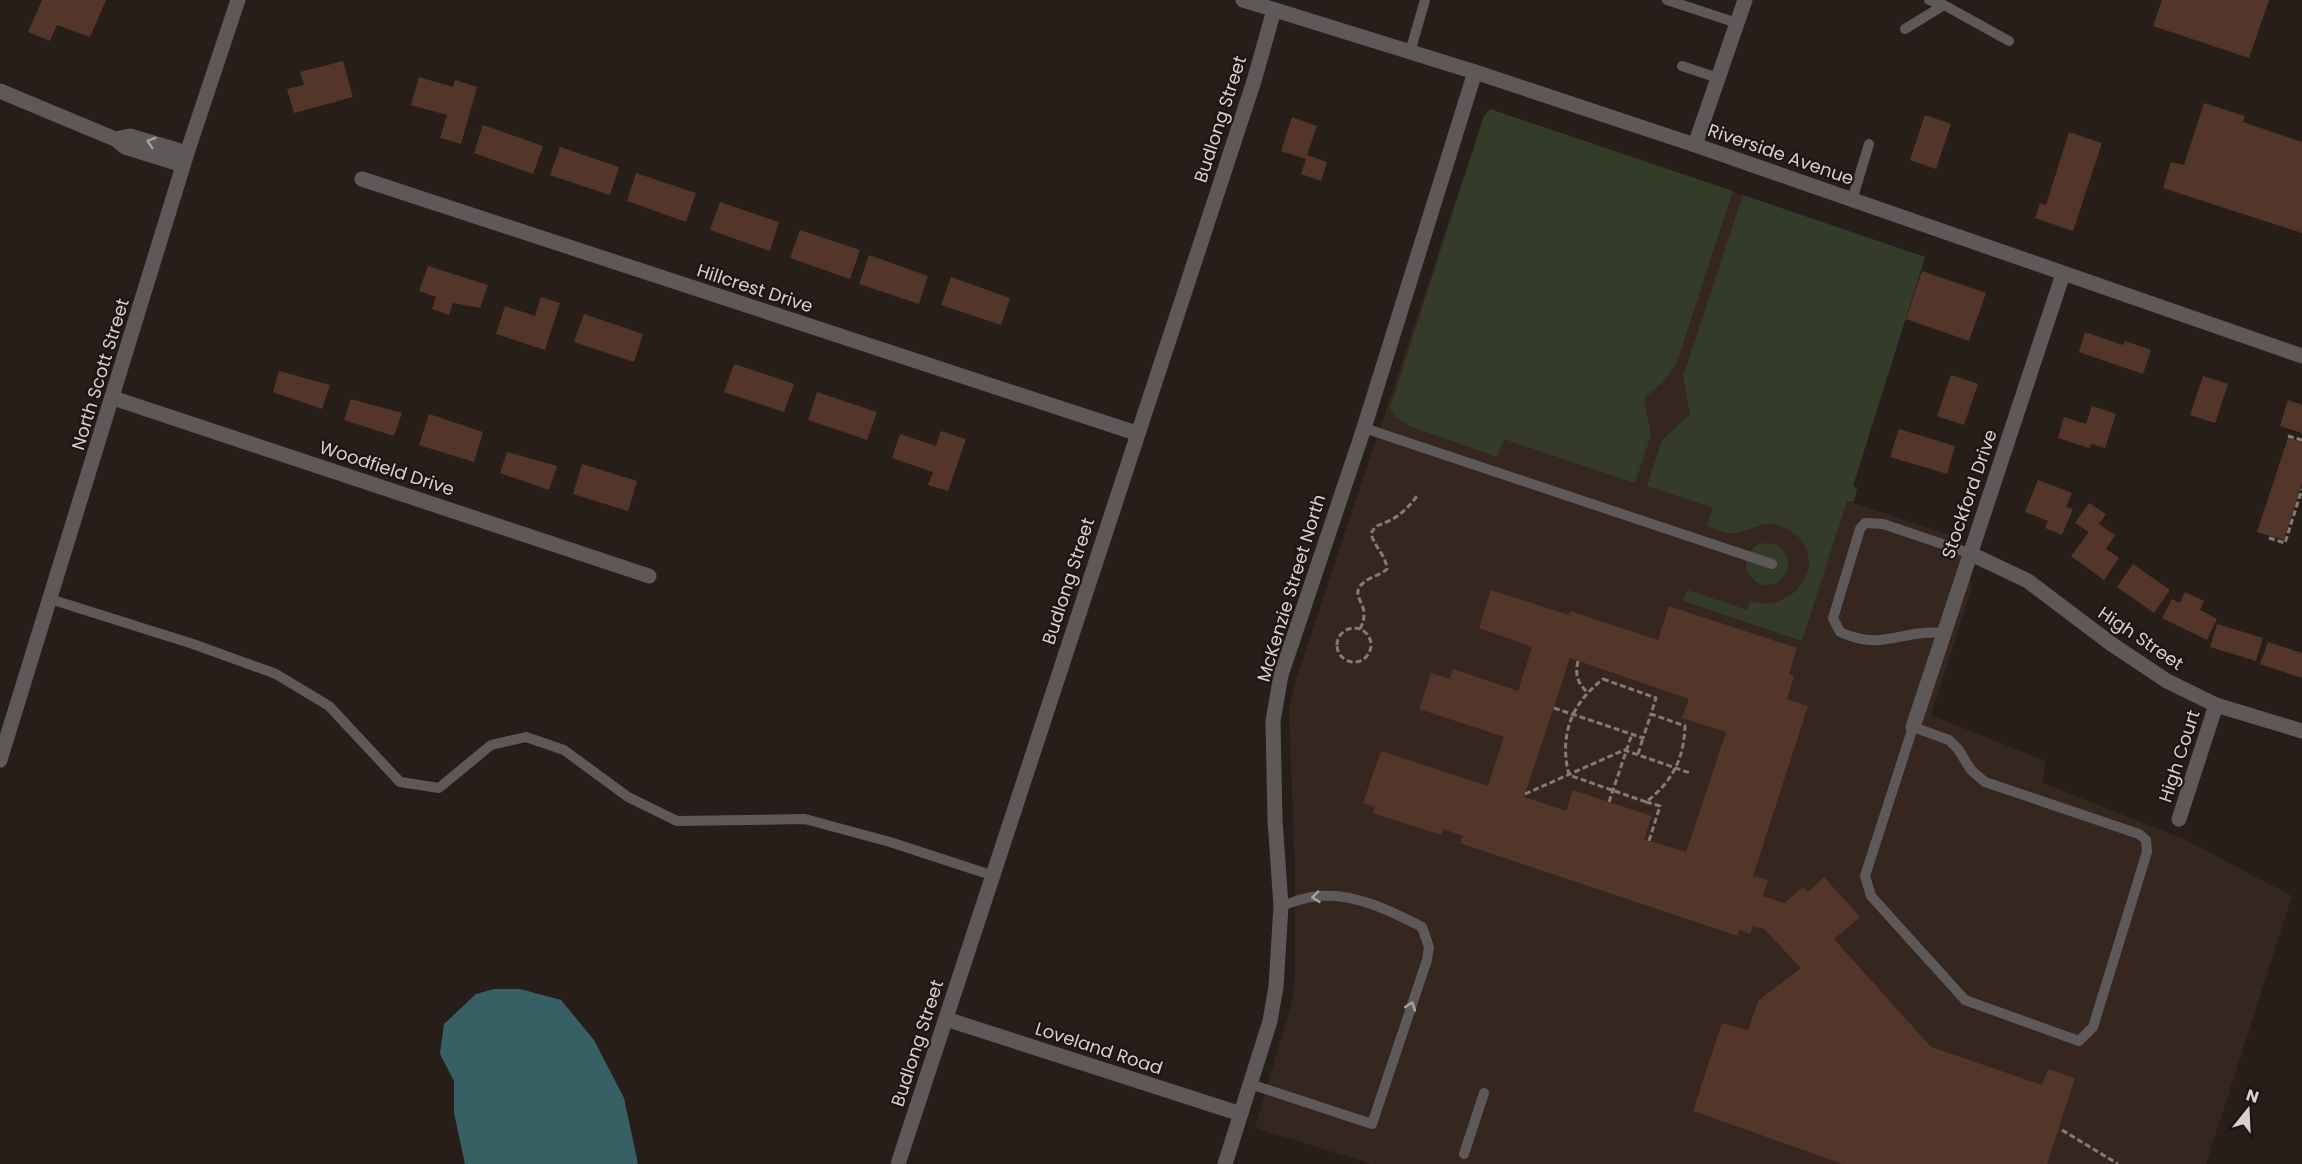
<svg xmlns="http://www.w3.org/2000/svg" width="2302" height="1164" font-family="Poppins,sans-serif">
<style>
.built{fill:#352620}
.green{fill:#343b29}
.water{fill:#366064}
.building{fill:#533629;fill-rule:evenodd}
.lines{fill:none;stroke-linecap:round;stroke-linejoin:round}
.path{stroke:#837b78;stroke-width:3;stroke-dasharray:6 3;stroke-linecap:butt}
.service{stroke:#5e5958;stroke-width:10}
.minor{stroke:#5e5958;stroke-width:15}
.tertiary{stroke:#5e5958;stroke-width:15}
.oneway{stroke:#a7a19f}
.labels{text-anchor:middle;dominant-baseline:central;stroke-width:4.5;stroke-linejoin:round;paint-order:stroke}
.street-label{font-size:18px;fill:#d8d1cf;stroke:#1e1511}
</style>
<rect width="100%" height="100%" fill="#271e1a"/>
<!-- built -->
<path class="built" d="M1490,109L1925,257L1853,486V503L1960,538L1972,587L1931,715L2045,761L2043,783L2186,840L2292,896L2206,1164H1372L1255,1128L1292,1001L1295,973V874L1289,708L1295,683L1484,116Z"/>
<!-- green -->
<path class="green" d="M1490,109L1733,191L1676,365L1662,383L1644,398L1651,435L1635,483L1504,439L1497,457L1407,425L1396,417L1390,408L1484,116Z
M1743,195L1925,257L1853,486L1857,488L1854,501H1847L1802,641L1683,601L1687,590L1747,610L1750,601C1795,616 1832,559 1791,531C1763,513 1752,535 1729,533C1722,533 1714,528 1707,526L1713,508L1647,486L1662,440L1690,414L1683,376Z
M1746 564a21 21 0 1 1 42 0a21 21 0 1 1-42 0Z"/>
<!-- water -->
<path class="water" d="M494,989H520L561,1000L594,1040L624,1098L638,1164H465L454,1113V1081L440,1054L444,1024L476,994Z"/>
<!-- building -->
<path class="building" d="M42,0H106L90,37L57,25L50,41L28,32Z
M2162,0H2269L2249,58L2153,26Z
M343,61L353,97L294,113L287,89L304,85L300,72Z
M419,77L453,87L455,80L477,87L461,144L440,138L447,115L411,105Z
M2204,103L2245,116L2243,122L2302,142V233L2163,188L2171,162L2184,165Z
M1925,115L1951,124L1936,169L1910,160Z
M1292,117L1317,126L1307,155L1327,162L1321,181L1301,174L1306,159L1281,151Z
M483,125L543,146L533,174L474,153Z
M2069,132L2102,143L2073,231L2035,218L2040,203L2046,205Z
M560,147L619,167L610,195L550,175Z
M636,173L696,193L686,222L627,201Z
M720,202L779,222L770,251L710,230Z
M800,230L860,250L850,279L790,258Z
M869,255L928,276L919,304L859,284Z
M428,266L488,285L480,308L453,303L449,315L432,309L436,297L419,291Z
M1922,271L1986,293L1969,341L1906,319Z
M951,277L1010,298L1001,325L941,305Z
M541,297L560,303L545,350L496,334L505,306L535,316Z
M584,314L643,334L634,362L574,342Z
M2085,332L2123,345L2125,341L2151,350L2143,374L2079,352Z
M734,364L794,384L784,412L724,392Z
M279,371L330,385L322,409L273,392Z
M1951,375L1978,384L1964,425L1937,416Z
M2203,376L2228,384L2215,423L2190,415Z
M817,392L877,412L867,440L808,420Z
M351,399L402,413L394,436L344,420Z
M2288,400L2302,405V433L2280,426Z
M2092,406L2116,414L2105,448L2091,444L2089,448L2058,438L2064,417L2086,424Z
M429,414L483,432L474,462L419,445Z
M1899,429L1955,446L1947,474L1890,457Z
M941,431L966,439L948,491L928,485L933,472L892,458L900,434L936,446Z
M2288,438L2302,442V483L2284,540L2257,532Z
M507,452L557,466L549,490L500,473Z
M582,464L637,481L628,511L573,494Z
M2038,480L2072,493L2066,507L2073,509L2062,535L2045,528L2048,521L2025,512Z
M2089,503L2106,514L2099,524L2115,535L2106,549L2119,558L2104,580L2071,556L2089,532L2075,523Z
M2133,564L2170,590L2154,613L2117,587Z
M1491,590L1569,615L1570,611L1658,640L1669,606L1797,648L1789,674L1794,676L1787,699L1808,706L1753,876L1768,880L1763,896L1784,903L1803,887L1808,892L1824,877L1860,917L1834,939L1931,1047L2042,1085L2048,1069L2075,1078L2047,1164H1843L1693,1111L1722,1023L1748,1030L1758,1001L1801,968L1764,929L1753,926L1750,934L1739,930L1738,936L1460,843L1463,836L1443,829L1441,835L1373,813L1375,807L1363,803L1381,751L1488,786L1504,737L1419,709L1431,673L1450,679L1453,669L1518,691L1532,647L1479,628ZM1570,658L1689,699L1682,718L1726,732L1686,852L1644,839L1652,816L1573,790L1566,811L1524,797Z
M2185,592L2204,601L2200,610L2217,619L2207,640L2162,618L2172,599L2180,603Z
M2217,624L2263,638L2256,661L2210,647Z
M2268,642L2302,653V678L2260,664Z"/>
<g class="lines">
<!-- path -->
<path class="path" d="M2288,436L2302,440
M2269,538L2285,543L2302,489
M1337 645a17 17 0 1 1 34 0a17 17 0 1 1-34 0Z
M1360,629C1372,606 1353,600 1359,588C1364,578 1380,576 1387,569C1386,555 1374,547 1371,533L1376,526C1395,520 1405,512 1417,496
M1578,661C1575,675 1577,682 1587,692
M1603,679L1656,698L1651,714L1685,726C1684,759 1672,782 1646,802L1569,775C1559,735 1571,704 1603,679Z
M1554,708L1643,738L1651,714
M1638,754L1643,738
M1525,794L1624,750L1690,773
M1609,802L1632,734
M1646,802L1660,806L1649,841
M2062,1130L2118,1164"/>
<!-- service -->
<path class="service" d="M1667,0L1737,23
M1929,0L1944,5L2009,41
M1905,29L1944,5
M1410,52L1425,0
M1682,66L1718,78
M1852,200L1869,144
M1364,428L1772,564
M50,599L193,644L276,674L329,706L400,782L439,788L491,745L526,737L564,750L628,797L677,821L805,819L890,842L994,876
M1944,633C1900,629 1884,652 1840,632L1833,618L1860,529L1865,523L1883,524L1969,553
M1913,727L1949,740L1958,749L1971,770L1985,782L2139,834L2146,840L2147,852L2093,1027L2079,1041L1965,1000L1871,896L1865,876Z
M1250,1084L1372,1124L1427,960L1429,947L1422,927C1393,912 1355,893 1321,896C1307,896 1294,902 1281,906
M1464,1154L1484,1093"/>
<!-- minor -->
<path class="minor" d="M0,91L115,139L125,147L183,165
M115,139L130,136L187,153
M1695,145L1745,0
M362,179L1136,433
M113,398L649,576
M1969,553L2028,581L2110,643L2167,681L2216,705L2302,731
M1913,727L2063,274
M0,760L187,153L238,0
M2179,819L2216,705
M946,1019L1241,1114
M898,1164L1254,81L1274,10
M1225,1164L1270,1021L1276,987L1281,906L1275,820L1273,721L1281,675L1364,428L1475,72"/>
<!-- tertiary -->
<path class="tertiary" d="M1243,0L1475,72L1695,145L2302,356"/>
</g>
<!-- one-way arrows -->
<defs><path id="oneway-chevron" d="M-2-3.5L2.5 0L-2 3.5" fill="none" stroke-width="1.6" stroke-linecap="round" stroke-linejoin="round" transform="scale(1.5)"/></defs>
<g class="oneway">
<use href="#oneway-chevron" transform="translate(151 142) rotate(-163)"/>
<use href="#oneway-chevron" transform="translate(1316 897) rotate(174)"/>
<use href="#oneway-chevron" transform="translate(1411 1006) rotate(-71)"/>
</g>
<g class="labels">
<!-- street labels -->
<g class="street-label">
<text transform="translate(1220 119) rotate(-72)">Budlong Street</text>
<text transform="translate(1781 154) rotate(19)">Riverside Avenue</text>
<text transform="translate(755 288) rotate(18)">Hillcrest Drive</text>
<text transform="translate(100 374) rotate(-73)">North Scott Street</text>
<text transform="translate(387 468) rotate(18)">Woodfield Drive</text>
<text transform="translate(1969 494) rotate(-71)">Stockford Drive</text>
<text transform="translate(1068 581) rotate(-72)">Budlong Street</text>
<text transform="translate(1291 588) rotate(-73)">McKenzie Street North</text>
<text transform="translate(2141 638) rotate(34)">High Street</text>
<text transform="translate(2179 756) rotate(-72)">High Court</text>
<text transform="translate(917 1043) rotate(-72)">Budlong Street</text>
<text transform="translate(1099 1048) rotate(18)">Loveland Road</text>
</g>
</g>
<!-- north arrow -->
<g transform="translate(2248 1110) rotate(18)" stroke="#1e1511" stroke-width="4.5" paint-order="stroke">
<path d="M0-4.5L10 22L0 15L-10 22Z" fill="#d8d1cf"/>
<text y="-9" font-size="16" font-weight="bold" text-anchor="middle" fill="#d8d1cf">N</text>
</g>
</svg>
